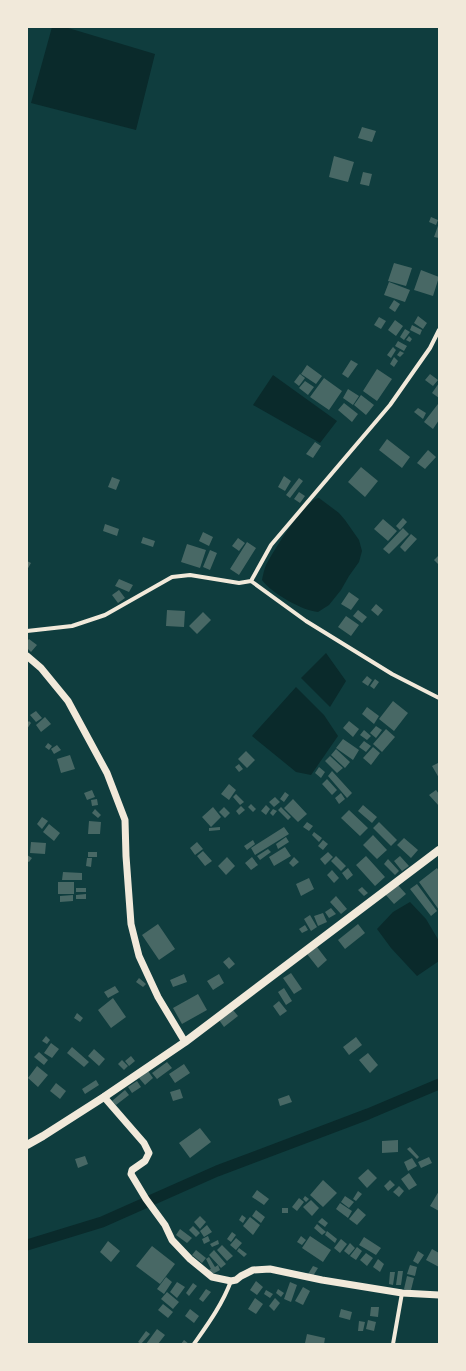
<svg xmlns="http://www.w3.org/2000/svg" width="466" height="1371" font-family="Overpass,sans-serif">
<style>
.water{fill:#0a2a2b}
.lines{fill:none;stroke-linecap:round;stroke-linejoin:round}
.canal{stroke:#0a2a2b;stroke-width:11}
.building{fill:#486865}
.minor{stroke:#f1e9da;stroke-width:4}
.tertiary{stroke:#f1e9da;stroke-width:7}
.secondary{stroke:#f1e9da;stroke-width:8}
</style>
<rect width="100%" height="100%" fill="#0f3d3e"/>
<!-- water -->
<path class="water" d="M52,27H65L155,54L136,130L31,103Z
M273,375L337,421L320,443L253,405Z
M319,498L339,513L345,520L359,540L362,551L359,562L349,576L341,590L329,605L318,612C303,611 271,593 262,580C263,575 264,570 266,565C273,552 305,499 319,498Z
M326,653L346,681L330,707L301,678Z
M296,687L324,715L338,736L311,775L296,772L252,736Z
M410,902L426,919L439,941V961L417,976L391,948L377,929L393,912Z"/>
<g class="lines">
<!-- canal -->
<path class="canal" d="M27,1245L102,1222L217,1171L368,1114L439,1084"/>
</g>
<!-- building -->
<path class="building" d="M362,127L376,131L372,142L358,138Z
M334,156L354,162L348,182L329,177Z
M363,172L372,174L369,186L360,184Z
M431,217L438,220L436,225L429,222Z
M439,223V238L434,237Z
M394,263L412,268L406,286L388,281Z
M421,270L439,277L433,296L414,290Z
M389,282L410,290L405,302L384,295Z
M394,300L400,304L395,312L389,308Z
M418,316L427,323L423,329L414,323Z
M379,317L386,321L381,329L374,325Z
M395,320L403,326L396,336L388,330Z
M412,325L422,330L420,335L410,330Z
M405,329L410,332L404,340L400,337Z
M409,336L412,339L410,342L406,340Z
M398,341L407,346L404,351L395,346Z
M393,347L396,350L391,358L387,355Z
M400,351L404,353L400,357L397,355Z
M394,357L398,361L394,367L390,364Z
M351,360L358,364L348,378L342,374Z
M307,365L322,376L316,384L301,374Z
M377,369L392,379L377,401L363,391Z
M300,374L305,378L299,386L294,382Z
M430,374L438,380L433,386L425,380Z
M324,378L342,391L329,410L310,397Z
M305,381L314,387L308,395L299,388Z
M439,383V398L432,393Z
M348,389L359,396L353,405L343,398Z
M361,395L374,405L366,415L354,405Z
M344,403L358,414L352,422L338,410Z
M438,404L439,405V420L433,429L424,422Z
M418,408L426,413L423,419L414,412Z
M387,439L410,457L402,468L379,450Z
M315,442L321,446L313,458L306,454Z
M428,450L436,457L425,469L417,463Z
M361,467L378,481L365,497L348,482Z
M284,476L291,481L285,491L278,487Z
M112,477L120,480L116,490L108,487Z
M299,478L303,481L290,498L286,495Z
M299,492L305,496L300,503L294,499Z
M403,518L407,522L400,530L396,526Z
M383,519L397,531L388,541L374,529Z
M105,524L119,529L117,536L103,531Z
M403,528L409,534L389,554L383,549Z
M203,532L213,537L209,546L199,541Z
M411,534L417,539L405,552L400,547Z
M143,537L155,541L153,547L141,543Z
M238,538L245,543L239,551L232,546Z
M247,542L256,548L239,575L230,569Z
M187,544L206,550L200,568L181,562Z
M210,550L217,553L210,570L203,567Z
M439,555V563L438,564L434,560Z
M27,561L31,563L27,570Z
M119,579L133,585L129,592L115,586Z
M119,590L125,598L118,603L112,595Z
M349,592L359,599L351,610L341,604Z
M376,604L383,610L378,616L371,610Z
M167,610L185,611L184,627L166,626Z
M358,610L367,617L362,623L353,616Z
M203,612L211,620L197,634L189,626Z
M346,616L359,625L351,636L338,627Z
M29,639L37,645L31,652L27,648V641Z
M367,676L372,680L368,686L362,682Z
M375,679L379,682L374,689L370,686Z
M393,701L408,713L394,731L379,719Z
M367,707L379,716L374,724L362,714Z
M36,711L42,718L36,722L30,715Z
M45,717L51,724L41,732L36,725Z
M29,721L31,723L27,729V723Z
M349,721L359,729L353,737L343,728Z
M376,726L382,730L376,738L370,733Z
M386,729L395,737L382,752L373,744Z
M364,730L371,736L367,740L360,735Z
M343,739L359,750L353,760L336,748Z
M364,741L371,746L366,752L359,747Z
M48,743L52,746L49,750L45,747Z
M57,745L61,750L54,754L51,749Z
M373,747L380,753L371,765L363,758Z
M336,749L350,762L345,768L331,755Z
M246,751L255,760L247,768L238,759Z
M70,755L75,769L61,773L57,759Z
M330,756L343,768L337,773L325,761Z
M438,763L439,766V778L432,766Z
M239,764L243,769L239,772L235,767Z
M319,767L325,772L321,778L315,773Z
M332,771L352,793L347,798L328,776Z
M327,779L337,790L332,795L322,784Z
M229,784L236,790L229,800L221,794Z
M92,790L95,797L87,800L84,793Z
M436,790L439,794V806L429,795Z
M285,792L289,795L284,802L280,799Z
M341,793L345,799L339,804L335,798Z
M236,794L244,802L240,805L233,797Z
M275,797L280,802L274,807L269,802Z
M97,799L98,805L92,806L91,800Z
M293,799L307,814L298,822L284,808Z
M251,804L256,809L253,812L248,807Z
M266,805L270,809L266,815L261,811Z
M363,805L377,817L372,823L358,811Z
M241,806L245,810L239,815L236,811Z
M213,807L221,817L211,827L202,817Z
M224,807L230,813L225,818L219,812Z
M281,807L291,817L288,820L278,810Z
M95,809L101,815L98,818L92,813Z
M273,809L277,811L273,816L270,813Z
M349,810L368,828L360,836L341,818Z
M42,817L48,821L42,829L37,824Z
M89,821L101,822L100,834H88Z
M307,822L313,826L309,831L303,827Z
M379,822L397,840L391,846L373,828Z
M49,824L60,833L54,841L43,832Z
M220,827V830L209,831V828Z
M284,827L289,834L255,855L251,848Z
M314,832L322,838L319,842L312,835Z
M373,835L387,850L377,859L363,845Z
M286,837L289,842L278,849L276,844Z
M404,838L418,850L411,858L397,845Z
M253,840L255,844L247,850L244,846Z
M323,840L328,844L323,850L318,846Z
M31,842L46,843L45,854L30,853Z
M197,842L203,849L195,855L190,848Z
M285,847L291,856L274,866L269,857Z
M268,849L271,852L260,860L257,856Z
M203,851L212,861L205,866L197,856Z
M88,852H97V857H88Z
M328,852L333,857L325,865L320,859Z
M27,855L32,858L29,862L27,861Z
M336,856L346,866L341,871L331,861Z
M366,856L385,877L375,886L356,865Z
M400,856L409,866L402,871L394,861Z
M227,857L235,866L226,875L218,866Z
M252,857L258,865L251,870L245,863Z
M294,857L299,862L293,867L289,863Z
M87,858H92L91,867L86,866Z
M388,859L399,871L395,875L384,864Z
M348,868L353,875L347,880L342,873Z
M437,868L439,871V910L419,882Z
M332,870L339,878L334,883L327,875Z
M63,872L82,873V880H62Z
M309,878L314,889L301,896L296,884Z
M58,882H74V894H58Z
M397,884L406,894L394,904L385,894Z
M417,884L437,911L431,916L410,889Z
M362,887L368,893L364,896L358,890Z
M76,888H86V892H76Z
M86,894V899H76V895Z
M73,895V901L60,902V896Z
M336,896L347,909L341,914L330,902Z
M331,908L336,914L329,918L325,912Z
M323,913L327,922L318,926L314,916Z
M310,915L317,927L311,931L304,919Z
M158,924L175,949L159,960L142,935Z
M358,924L365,933L345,949L338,940Z
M305,925L308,930L302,933L299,929Z
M317,947L327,960L318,968L307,954Z
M229,957L235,964L229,969L223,962Z
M291,973L302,989L294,994L283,978Z
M184,974L187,982L173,987L170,980Z
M219,974L224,983L213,990L207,981Z
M139,978L146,984L143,987L136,982Z
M115,986L119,992L108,998L104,992Z
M284,988L292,1001L286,1005L278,992Z
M198,994L207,1010L182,1024L173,1008Z
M113,998L126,1017L111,1028L98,1010Z
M279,1001L287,1011L280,1016L273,1006Z
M233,1010L238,1016L224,1027L219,1020Z
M77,1013L83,1018L80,1022L74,1018Z
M46,1036L50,1040L47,1044L42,1041Z
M356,1037L362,1045L349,1055L343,1047Z
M51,1043L59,1049L52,1058L44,1053Z
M72,1047L89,1062L84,1067L67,1053Z
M94,1049L105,1059L99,1066L88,1056Z
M39,1052L48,1060L44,1065L34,1057Z
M368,1053L378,1065L370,1073L359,1060Z
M131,1056L135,1061L129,1066L125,1061Z
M122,1060L128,1066L124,1070L118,1064Z
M167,1062L172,1068L157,1079L152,1073Z
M184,1064L190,1073L175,1083L169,1074Z
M37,1066L48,1075L38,1087L28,1078Z
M148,1071L153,1078L145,1085L139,1078Z
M96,1080L99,1085L85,1094L82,1089Z
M137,1081L141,1087L132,1093L128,1087Z
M56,1083L66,1091L60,1099L50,1091Z
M180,1089L183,1098L173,1101L170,1092Z
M125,1090L129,1095L116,1105L112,1101Z
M289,1095L292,1102L280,1106L278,1099Z
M200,1128L211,1142L190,1158L179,1143Z
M398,1140V1152L382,1153V1141Z
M410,1147L419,1157L417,1159L407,1149Z
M85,1156L88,1164L78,1168L75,1159Z
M429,1157L432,1163L421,1168L418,1162Z
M412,1158L417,1166L408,1171L404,1162Z
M368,1169L377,1178L367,1188L358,1178Z
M409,1173L417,1185L409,1190L401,1179Z
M323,1180L337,1193L323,1207L310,1195Z
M390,1180L395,1185L388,1191L384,1186Z
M399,1186L404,1191L399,1197L393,1192Z
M257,1190L269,1199L264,1205L252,1197Z
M358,1191L362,1194L356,1201L353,1199Z
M439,1191V1211L430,1206Z
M305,1196L309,1199L306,1202L303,1199Z
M345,1196L354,1202L349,1208L341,1202Z
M299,1198L304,1202L297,1211L292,1207Z
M311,1200L319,1208L312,1216L303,1207Z
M340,1203L352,1211L348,1218L336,1209Z
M282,1208H288V1213H282Z
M358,1208L366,1215L357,1225L349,1219Z
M256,1210L265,1217L261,1223L252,1216Z
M242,1215L246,1218L243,1223L239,1220Z
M200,1216L206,1222L200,1229L194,1222Z
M250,1217L260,1225L253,1235L243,1226Z
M322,1218L328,1223L325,1227L318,1222Z
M317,1224L326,1232L322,1235L314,1228Z
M207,1225L212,1232L204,1237L200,1231Z
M193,1226L200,1233L196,1237L189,1230Z
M180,1229L192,1238L187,1243L176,1235Z
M327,1231L337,1239L335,1243L325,1235Z
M232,1232L236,1235L231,1242L227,1239Z
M208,1236L210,1241L204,1244L202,1239Z
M301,1236L306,1240L302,1245L297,1242Z
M310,1236L331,1250L323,1262L302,1248Z
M364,1237L381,1248L376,1255L359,1245Z
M236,1238L242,1243L236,1250L230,1245Z
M341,1239L347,1244L340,1253L334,1248Z
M218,1240L219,1244L212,1247L210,1244Z
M108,1241L120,1251L111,1262L100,1252Z
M350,1243L355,1248L349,1255L344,1251Z
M222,1245L233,1256L227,1261L217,1250Z
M152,1246L175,1264L160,1284L136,1266Z
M357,1247L362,1251L356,1260L350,1256Z
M239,1248L247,1254L244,1257L237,1251Z
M432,1249L439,1253V1267L426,1260Z
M196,1250L206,1258L202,1263L192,1255Z
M214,1250L226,1264L221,1268L209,1255Z
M418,1251L424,1255L418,1264L413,1261Z
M366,1253L373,1258L367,1266L360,1260Z
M209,1257L215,1267L218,1265L220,1270L211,1275L208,1270L211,1269L206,1259Z
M378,1259L384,1264L380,1272L373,1267Z
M410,1265L417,1267L415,1276L407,1274Z
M313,1266L318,1268L313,1276L308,1274Z
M398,1271H403L401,1285H396Z
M390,1272H395L393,1285L389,1284Z
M407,1276L414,1278L411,1290L404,1289Z
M166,1277L172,1282L164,1294L157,1289Z
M256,1281L263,1287L257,1295L250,1290Z
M177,1282L185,1287L177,1298L170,1292Z
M290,1282L297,1285L291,1302L284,1299Z
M193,1283L197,1286L189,1296L186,1293Z
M303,1287L310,1291L303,1305L295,1301Z
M206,1289L211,1292L203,1302L199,1299Z
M278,1289L284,1293L281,1297L276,1293Z
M266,1290L273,1294L270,1298L264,1294Z
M167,1292L179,1302L173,1309L161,1299Z
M255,1298L263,1304L256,1314L248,1309Z
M275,1298L280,1303L274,1311L269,1306Z
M163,1304L173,1312L168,1318L158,1310Z
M371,1307H379L378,1317L370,1316Z
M190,1309L199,1316L194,1323L185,1316Z
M341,1309L352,1312L350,1320L339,1317Z
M368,1320L376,1322L374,1331L366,1329Z
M359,1321L365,1322L363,1331H358Z
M157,1329L165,1335L158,1344H146Z
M146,1331L150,1334L141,1344L138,1342Z
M307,1334L325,1338L324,1344L305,1343Z
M184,1340L189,1344H181Z"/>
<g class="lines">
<!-- minor -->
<path class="minor" d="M251,581L306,621L392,674L439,698
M27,631L72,626L105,615L172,577L190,575L239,583L251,581L271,545L390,405L430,348L439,330
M194,1344C208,1324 222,1305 231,1281
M393,1344L402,1293"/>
<!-- tertiary -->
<path class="tertiary" d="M27,656L41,668L68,701L107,773L125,820L126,856L131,924L139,956L158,997L185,1042
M104,1097L144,1143L149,1153L145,1161L132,1170L131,1174L146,1199L165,1225L172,1240L190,1259L212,1277L231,1281L236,1280L241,1276L253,1270L270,1269L322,1280L402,1293L439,1295"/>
<!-- secondary -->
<path class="secondary" d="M27,1145L43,1136L104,1097L185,1042L439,850"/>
</g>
<!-- border -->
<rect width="466" height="1371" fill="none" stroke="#f1e9da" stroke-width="56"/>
</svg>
